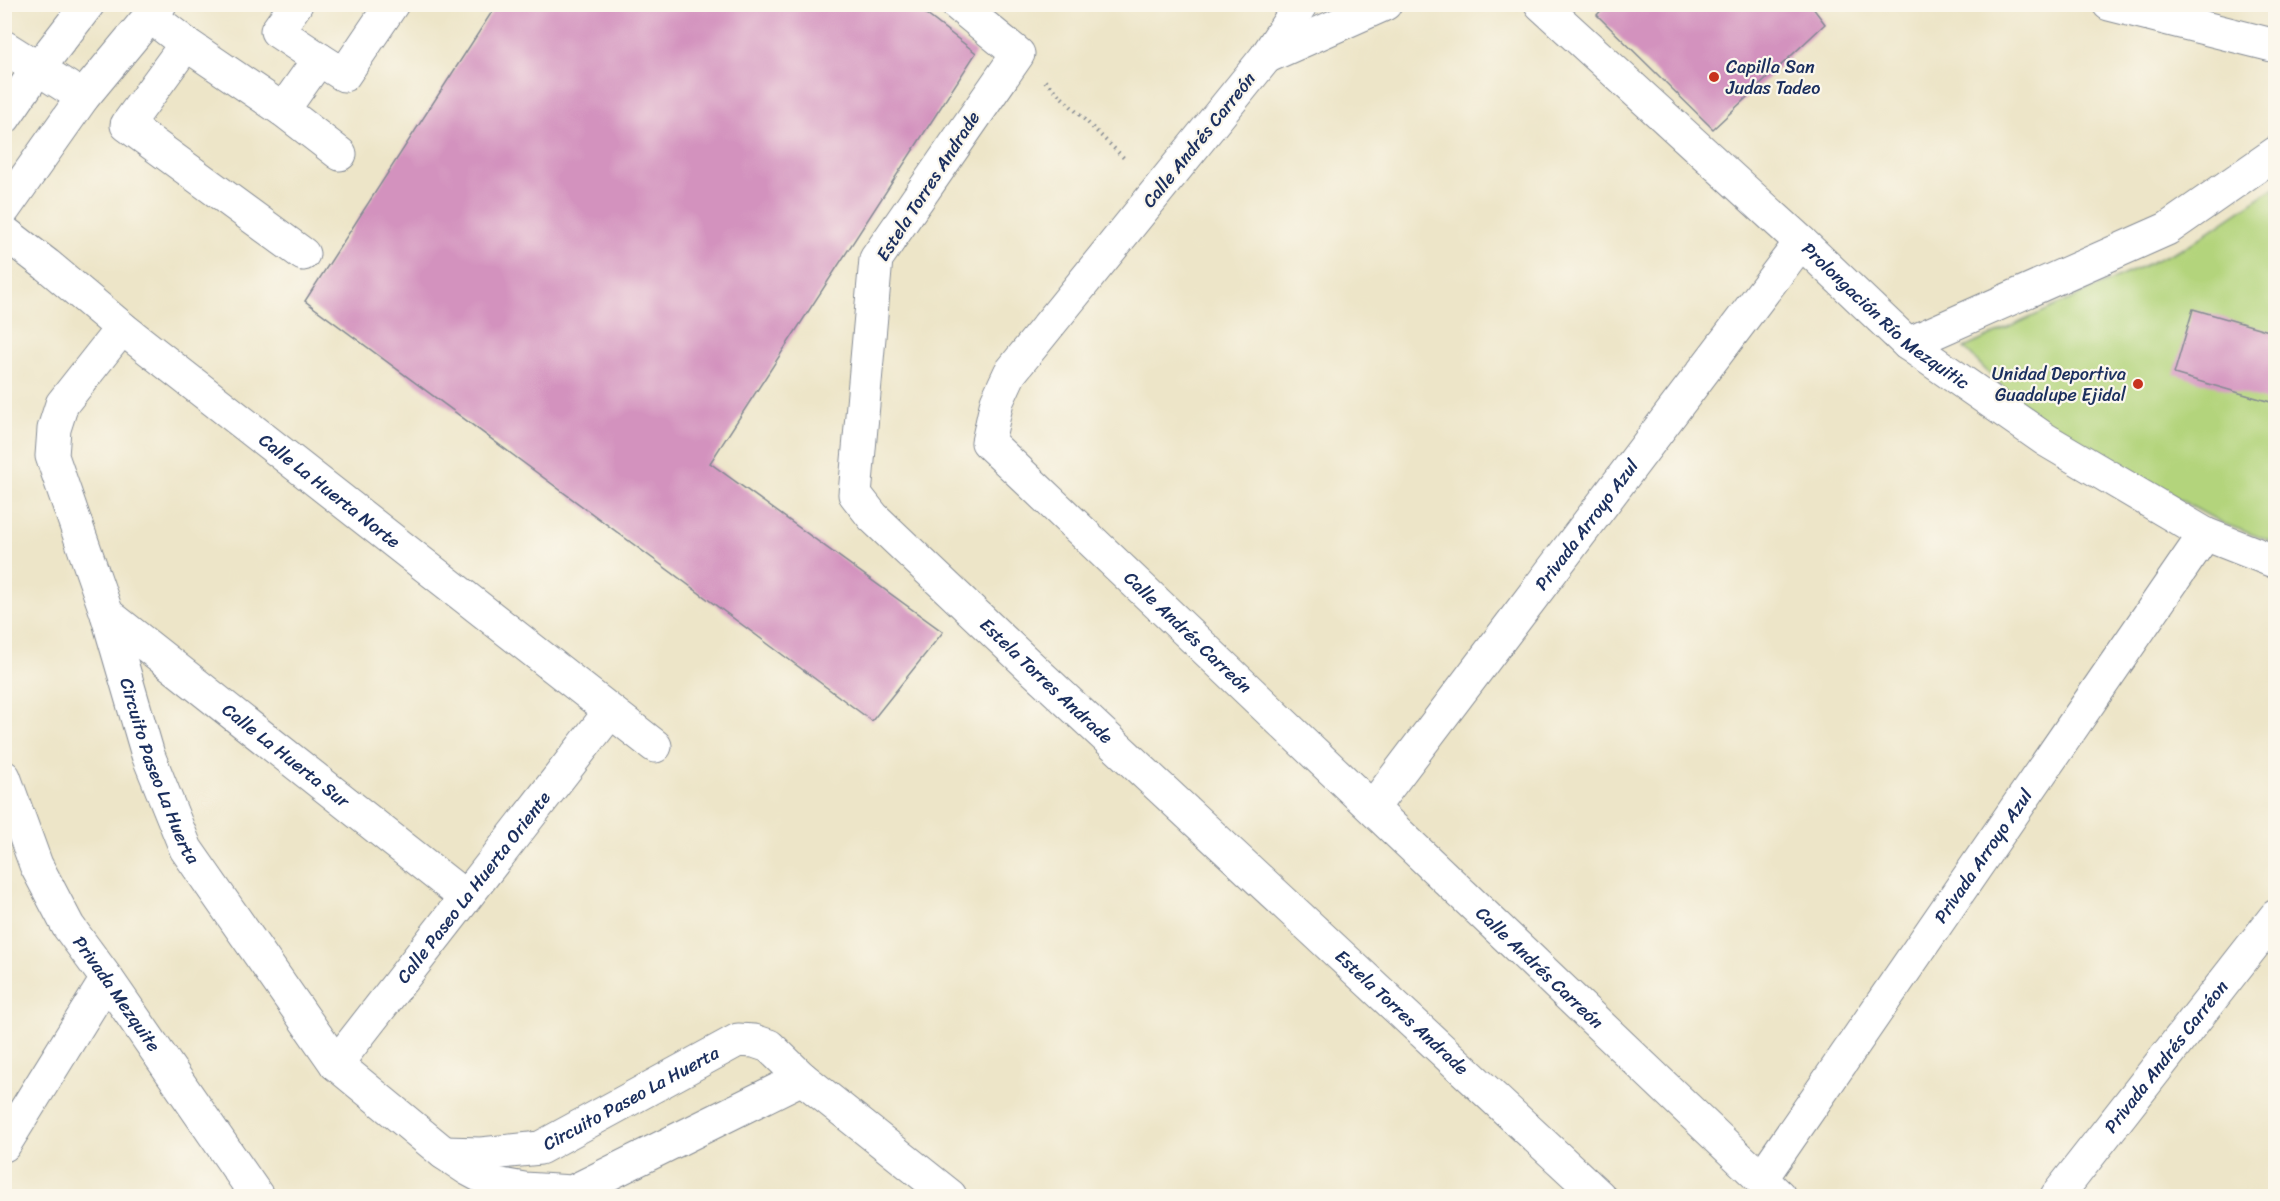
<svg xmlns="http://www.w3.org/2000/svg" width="2280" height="1201" font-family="Sriracha,sans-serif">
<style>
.green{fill:#b3d47c;stroke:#67826d;stroke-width:1.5}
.building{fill:#d392be}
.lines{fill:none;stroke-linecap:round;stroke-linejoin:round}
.minor-casing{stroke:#848a93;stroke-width:35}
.major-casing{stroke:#848a93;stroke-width:35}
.path{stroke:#848a93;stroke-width:4;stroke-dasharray:1.5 4.5;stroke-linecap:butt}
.minor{stroke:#fff;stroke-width:33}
.major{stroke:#fff;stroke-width:33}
.poi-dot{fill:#c8321e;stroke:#fbf7ec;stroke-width:2}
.labels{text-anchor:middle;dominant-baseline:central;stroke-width:4.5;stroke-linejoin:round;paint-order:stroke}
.poi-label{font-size:18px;fill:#1b2f5e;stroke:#fbf7ec;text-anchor:start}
.street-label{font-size:18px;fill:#1b2f5e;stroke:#fbf7ec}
</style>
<rect width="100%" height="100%" fill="#fbf7ec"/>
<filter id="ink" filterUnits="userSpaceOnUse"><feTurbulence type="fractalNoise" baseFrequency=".0167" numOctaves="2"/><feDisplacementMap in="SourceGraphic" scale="12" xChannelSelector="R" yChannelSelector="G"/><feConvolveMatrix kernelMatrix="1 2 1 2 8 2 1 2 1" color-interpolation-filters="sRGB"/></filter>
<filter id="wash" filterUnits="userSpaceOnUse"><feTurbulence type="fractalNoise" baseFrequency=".008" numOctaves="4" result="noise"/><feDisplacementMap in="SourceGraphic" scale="24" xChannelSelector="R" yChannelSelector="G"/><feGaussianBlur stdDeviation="1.35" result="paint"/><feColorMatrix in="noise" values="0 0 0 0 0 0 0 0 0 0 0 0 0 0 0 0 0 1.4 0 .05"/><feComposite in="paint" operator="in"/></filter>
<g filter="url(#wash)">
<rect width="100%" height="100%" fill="#ede5c8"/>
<!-- green -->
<path class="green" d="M2275,187V543L2222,523L2036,421L1964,348L2189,245Z"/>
<g id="blocks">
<!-- building -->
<path class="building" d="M497,4H913L976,53L710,463L943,632L872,721L305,301Z
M1607,4H1810L1825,24L1713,129L1597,15Z
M2193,309L2276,333V397L2274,403L2174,374Z"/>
</g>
</g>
<g filter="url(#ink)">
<use href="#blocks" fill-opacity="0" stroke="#848a93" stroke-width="1.5"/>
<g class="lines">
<defs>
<g id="minor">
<path id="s1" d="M957,4L1018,54L876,259L855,494L873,517L1033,669L1599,1196"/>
<path id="s2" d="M1301,4L1266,57L1010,373L997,401L988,442L1779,1196"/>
<path id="s3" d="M1541,4L1801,242L1908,344L2046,440L2205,534L2276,562"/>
<path d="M2109,4L2276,46"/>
<path d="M150,16L186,44L283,110L340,154"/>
<path d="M186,44L127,125L303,254"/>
<path d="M4,47L83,97"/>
<path d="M1266,57L1385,4"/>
<path d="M319,59L344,75L392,4"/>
<path d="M283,110L319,59L277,31L296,4"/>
<path id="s4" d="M4,232L47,265L122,328L655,746"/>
<path id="s5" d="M122,328L62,404L54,429L52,456L107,614L148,755L186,849L336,1064L444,1153L468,1169L496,1184L524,1189L572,1192L802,1078"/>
<path d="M1908,344L2167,229L2276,153"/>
<path id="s6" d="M107,614L465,897"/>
<path id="s7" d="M4,777L36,865L68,926L107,979L257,1196"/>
<path id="s8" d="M1373,807L1801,242"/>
<path id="s9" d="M336,1064L610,712"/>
<path d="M4,1145L107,979"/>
<path id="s10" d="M444,1153L481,1154L540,1148L738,1040L754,1041L769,1046L802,1078L950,1196"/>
<path id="s11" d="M1761,1179L2205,534"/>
<path id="s12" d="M2057,1196L2276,916"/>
</g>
<path id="major" d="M4,118L37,70L88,4
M4,209L83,97L160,4"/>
</defs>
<!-- minor casing -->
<use href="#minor" class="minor-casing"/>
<!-- major casing -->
<use href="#major" class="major-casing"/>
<!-- path -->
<path class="path" d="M1045,81L1126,160"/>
<!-- minor -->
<use href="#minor" class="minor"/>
<!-- major -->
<use href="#major" class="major"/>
</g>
</g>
<!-- markers -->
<g class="poi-dot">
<circle cx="1714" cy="77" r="6"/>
<circle cx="2138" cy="384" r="6"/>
</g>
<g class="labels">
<!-- poi labels -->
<g class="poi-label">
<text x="1726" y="67">Capilla San<tspan x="1726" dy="21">Judas Tadeo</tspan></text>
<text x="2126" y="374" text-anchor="end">Unidad Deportiva<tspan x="2126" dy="21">Guadalupe Ejidal</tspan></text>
</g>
<!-- street labels -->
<g class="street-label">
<text transform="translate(1199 140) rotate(-51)">Calle Andrés Carreón</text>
<text transform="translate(928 186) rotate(-57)">Estela Torres Andrade</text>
<text stroke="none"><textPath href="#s3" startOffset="465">Prolongación Río Mezquitic</textPath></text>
<text stroke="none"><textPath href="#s4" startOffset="416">Calle La Huerta Norte</textPath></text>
<text stroke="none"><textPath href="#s8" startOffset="354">Privada Arroyo Azul</textPath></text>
<text stroke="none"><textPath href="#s2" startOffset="819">Calle Andrés Carreón</textPath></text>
<text stroke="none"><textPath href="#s1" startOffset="832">Estela Torres Andrade</textPath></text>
<text stroke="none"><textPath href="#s6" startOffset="228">Calle La Huerta Sur</textPath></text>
<text stroke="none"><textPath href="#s5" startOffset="483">Circuito Paseo La Huerta</textPath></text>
<text stroke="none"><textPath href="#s11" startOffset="392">Privada Arroyo Azul</textPath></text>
<text stroke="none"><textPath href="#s9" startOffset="224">Calle Paseo La Huerta Oriente</textPath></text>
<text stroke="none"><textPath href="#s2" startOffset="1305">Calle Andrés Carreón</textPath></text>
<text stroke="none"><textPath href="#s7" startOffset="246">Privada Mezquite</textPath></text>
<text stroke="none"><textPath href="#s1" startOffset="1318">Estela Torres Andrade</textPath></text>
<text stroke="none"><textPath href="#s12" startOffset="177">Privada Andrés Carréon</textPath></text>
<text stroke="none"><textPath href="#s10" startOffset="200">Circuito Paseo La Huerta</textPath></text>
</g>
</g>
<!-- margin -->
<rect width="2280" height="1201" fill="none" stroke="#fbf7ec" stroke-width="24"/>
</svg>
